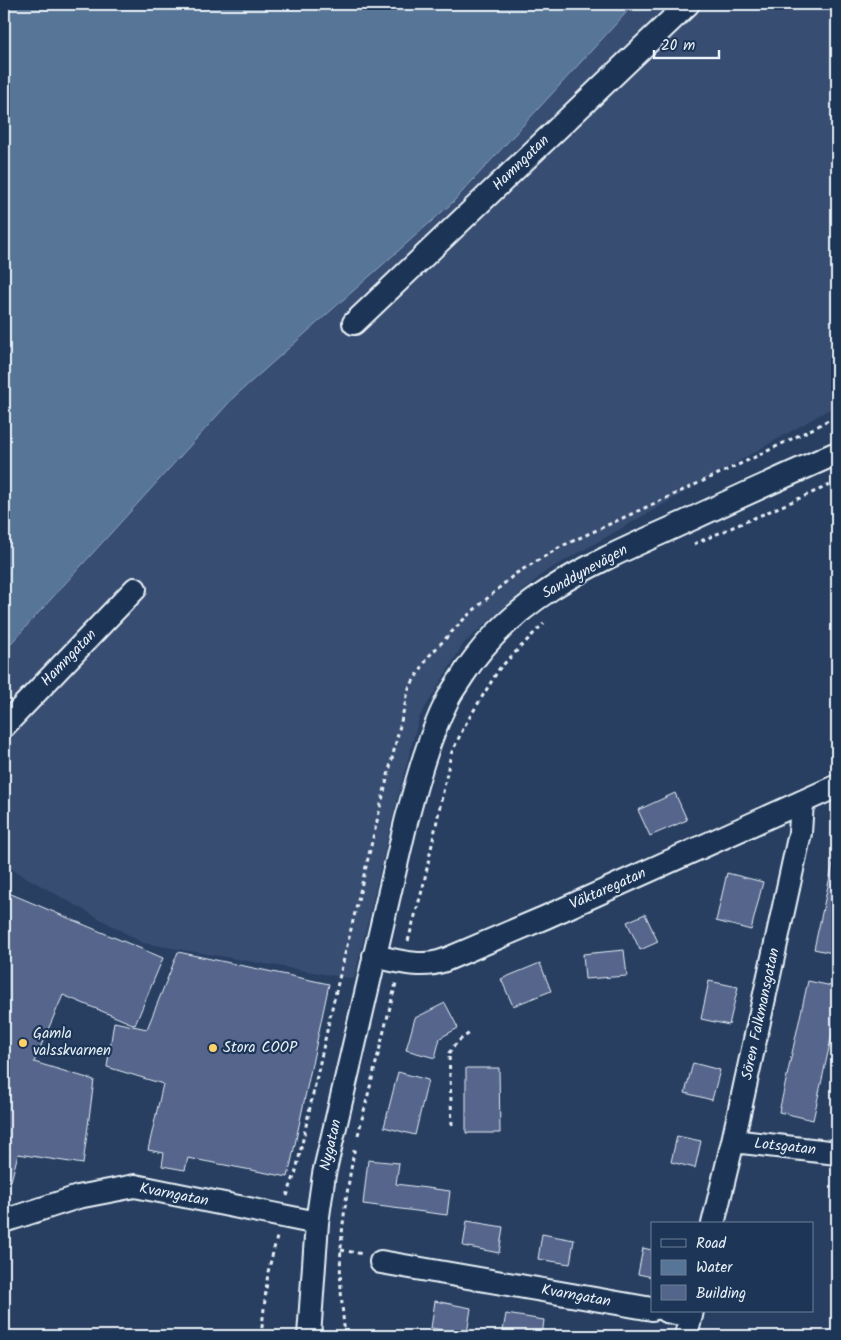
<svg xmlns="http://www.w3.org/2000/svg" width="841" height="1340" font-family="Kalam,sans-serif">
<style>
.built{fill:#394d72}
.water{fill:#567597;stroke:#90a7be}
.building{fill:#54658c;stroke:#e8f1f8}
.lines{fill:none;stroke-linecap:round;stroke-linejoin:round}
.minor-casing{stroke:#e8f1f8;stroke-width:26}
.path{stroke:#e8f1f8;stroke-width:3;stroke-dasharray:4 4;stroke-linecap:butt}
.minor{stroke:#1d3557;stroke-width:22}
.poi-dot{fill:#ffd166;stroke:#1d3557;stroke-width:2}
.labels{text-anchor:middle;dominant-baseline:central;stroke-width:4.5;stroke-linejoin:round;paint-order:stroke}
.street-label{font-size:15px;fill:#e8f1f8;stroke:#1d3557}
.poi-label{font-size:15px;fill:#e8f1f8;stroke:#1d3557;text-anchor:start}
</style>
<rect width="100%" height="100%" fill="#283f62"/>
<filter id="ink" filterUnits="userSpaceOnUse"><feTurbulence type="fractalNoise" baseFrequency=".02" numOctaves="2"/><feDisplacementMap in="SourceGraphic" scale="10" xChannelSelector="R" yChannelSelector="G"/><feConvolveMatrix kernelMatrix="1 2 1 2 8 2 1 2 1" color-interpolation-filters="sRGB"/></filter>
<g filter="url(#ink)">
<!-- built -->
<path class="built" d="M634,4H837V405L545,572L464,643L419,718L395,808L354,979L143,943L4,865V651L235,396L452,203Z"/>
<!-- water -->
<path class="water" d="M4,4H634L452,203L235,396L4,651Z"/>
<!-- building -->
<path class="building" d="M675,793L687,820L650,836L638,810Z
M837,845V954L814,949Z
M727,873L763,882L751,930L716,921Z
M4,891L163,958L135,1025L63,995L34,1062L94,1080L83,1164L18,1154L11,1181L4,1180Z
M645,914L658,942L640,950L627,922Z
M624,950L627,976L585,979L583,954Z
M178,952L329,984L288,1177L188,1158L185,1170L162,1166L164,1153L148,1150L163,1084L107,1067L114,1022L147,1029Z
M540,963L551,991L513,1006L501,979Z
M709,981L738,987L729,1025L701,1019Z
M808,981L837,987V1012L813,1120L779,1112Z
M445,1003L458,1028L440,1038L435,1058L406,1050L415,1018Z
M693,1063L720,1070L712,1100L685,1093Z
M466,1068H499L500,1133H466Z
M398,1072L428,1080L415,1135L384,1127Z
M677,1136L701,1141L695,1168L671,1162Z
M368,1160L399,1163L396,1184L450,1191L447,1215L363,1204Z
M467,1221L503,1227L499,1253L463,1246Z
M542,1234L574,1240L570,1264L538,1259Z
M643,1248L652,1250V1277L638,1274Z
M435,1301L471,1308L467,1334L431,1328Z
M506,1314L544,1320L542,1336H502Z
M595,1329L636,1336H594Z"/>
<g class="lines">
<defs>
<path id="minor" d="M354,323L688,4
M4,726L135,589
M374,956C398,961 421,969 445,960L546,917L837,786
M733,1141L837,1153
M4,1221L78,1197L135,1186L317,1223
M713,1224L733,1141L800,833L802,802
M381,1262L652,1309
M666,1311L691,1316
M309,1336L317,1223L324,1174L406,822C417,781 428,739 447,701C451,692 458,683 463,675C516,593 597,562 683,523C734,499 785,476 837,453
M686,1336L692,1311"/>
</defs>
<!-- minor casing -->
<use href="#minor" class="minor-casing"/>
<!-- path -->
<path class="path" d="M694,544L837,482
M408,941L423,887L451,754L465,725L499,669L544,623
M452,1125L449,1053L457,1042L471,1032
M358,1135L396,983
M287,1196L296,1171L332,1008L409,688L429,656L466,617L515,574L562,546L753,458L818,426L837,415
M341,1250L363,1254
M261,1336L268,1272L277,1237
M345,1336C342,1307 339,1277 341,1248C343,1214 349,1180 355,1146"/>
<!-- minor -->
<use href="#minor" class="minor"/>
</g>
</g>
<!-- markers -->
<g class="poi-dot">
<circle cx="23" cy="1043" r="5"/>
<circle cx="213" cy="1048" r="5"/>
</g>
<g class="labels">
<!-- street labels -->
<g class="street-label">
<text transform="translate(521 163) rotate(-44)">Hamngatan</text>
<text transform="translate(585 572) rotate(-29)">Sanddynevägen</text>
<text transform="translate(69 658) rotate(-46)">Hamngatan</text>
<text transform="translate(608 889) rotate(-24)">Väktaregatan</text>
<text transform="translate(761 1014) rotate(-78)">Sören Falkmansgatan</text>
<text transform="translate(331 1145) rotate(-77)">Nygatan</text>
<text transform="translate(785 1147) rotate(6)">Lotsgatan</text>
<text transform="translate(174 1195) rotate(11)">Kvarngatan</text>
<text transform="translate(576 1296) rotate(10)">Kvarngatan</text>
</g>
<!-- poi labels -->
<g class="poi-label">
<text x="33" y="1034">Gamla<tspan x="33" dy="17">valsskvarnen</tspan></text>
<text x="223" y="1048">Stora COOP</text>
</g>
</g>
<!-- margin -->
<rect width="841" height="1340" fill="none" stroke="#1d3557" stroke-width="20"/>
<rect x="10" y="10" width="821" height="1320" fill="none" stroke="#e8f1f8" stroke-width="2" filter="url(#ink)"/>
<!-- legend -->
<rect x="651" y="1222" width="162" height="90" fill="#1d3557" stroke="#6e8097"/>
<rect x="661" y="1239" width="25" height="8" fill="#1d3557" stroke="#6e8097"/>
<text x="696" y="1248" font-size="15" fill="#e8f1f8">Road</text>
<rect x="661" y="1260" width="25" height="15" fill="#567597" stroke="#6e8097"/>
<text x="696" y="1272" font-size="15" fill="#e8f1f8">Water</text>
<rect x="661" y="1285" width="25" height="15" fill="#54658c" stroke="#6e8097"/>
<text x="696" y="1298" font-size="15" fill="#e8f1f8">Building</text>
<!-- scale -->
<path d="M654 50v8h65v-8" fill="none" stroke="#e8f1f8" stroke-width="2.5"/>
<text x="661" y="50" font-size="15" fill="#e8f1f8" stroke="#1d3557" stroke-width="4" paint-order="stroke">20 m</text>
</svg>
